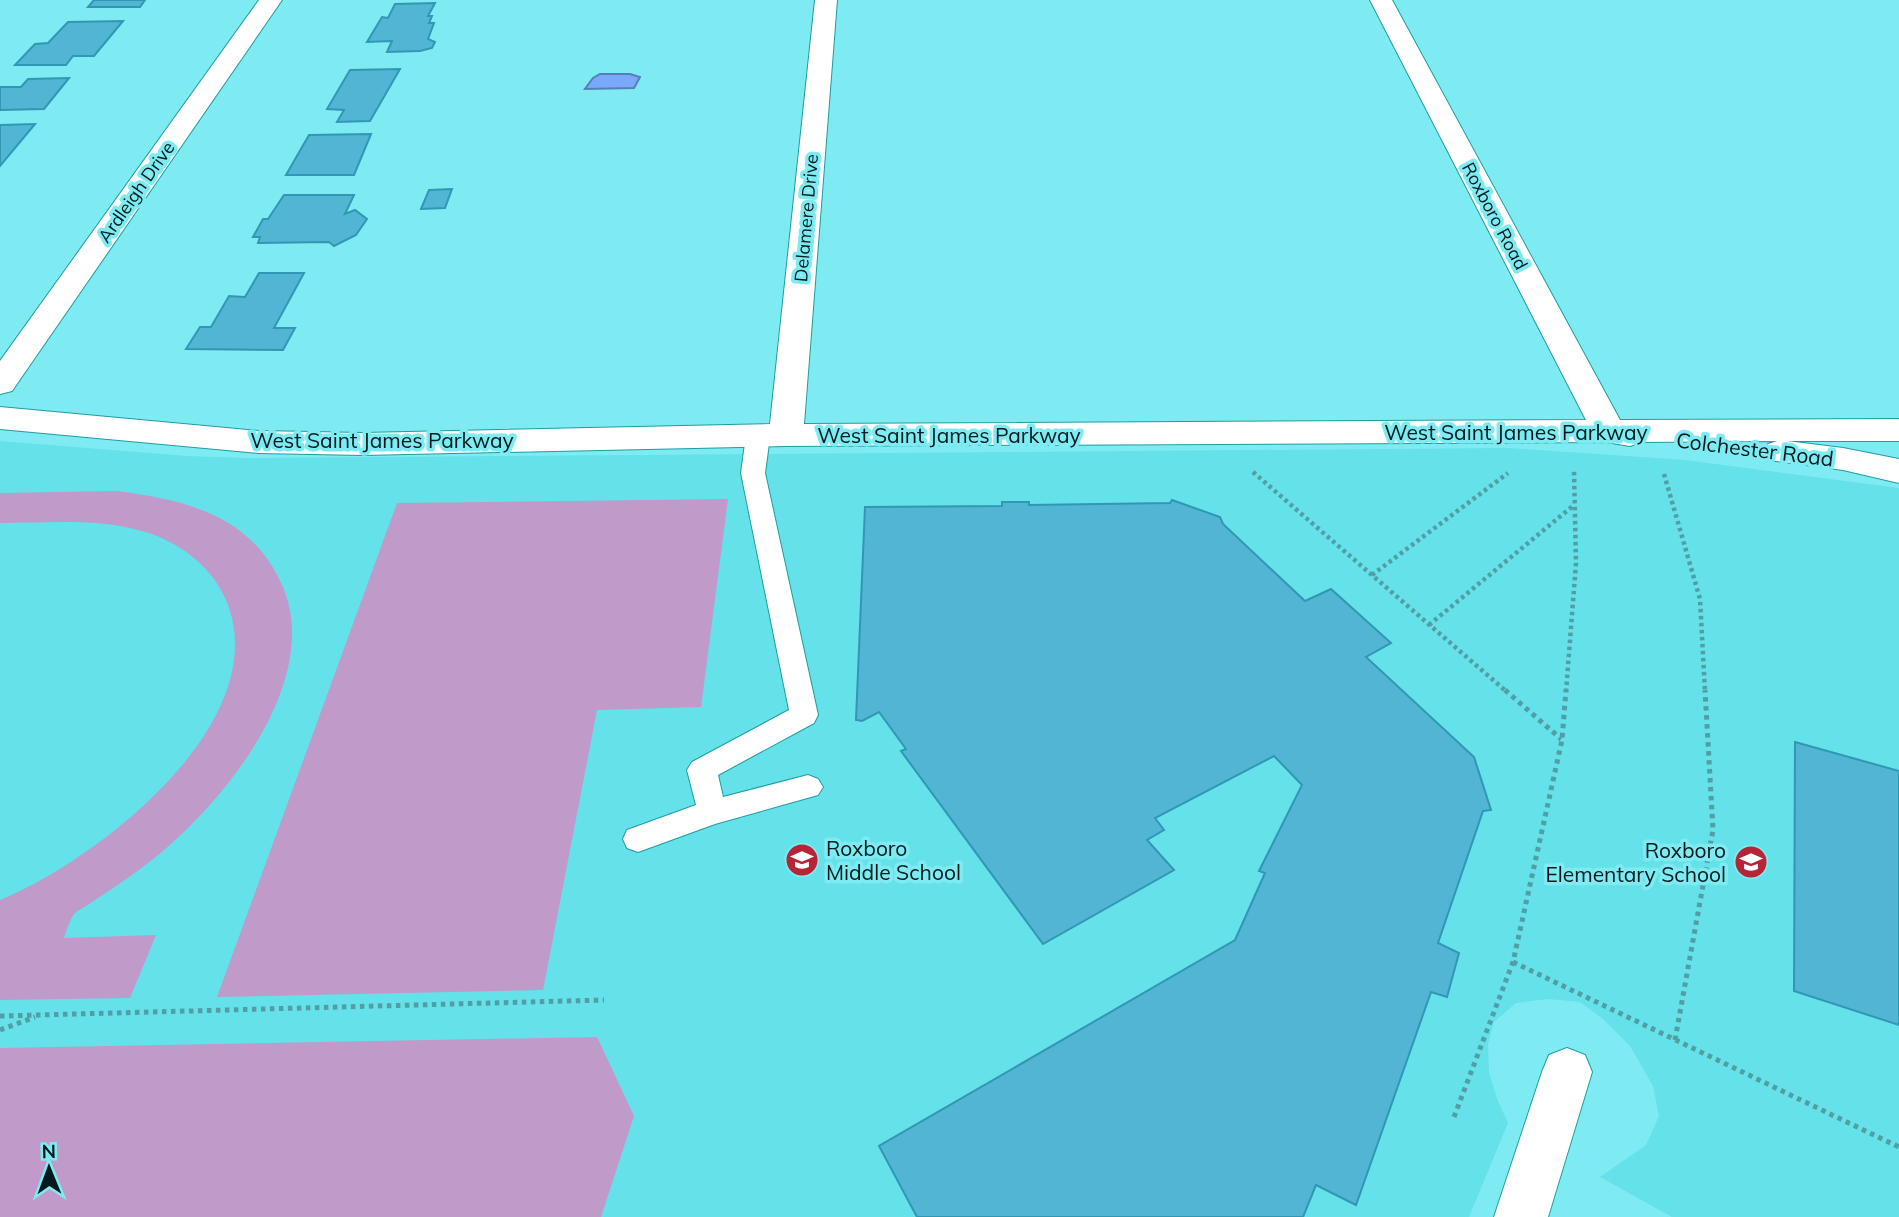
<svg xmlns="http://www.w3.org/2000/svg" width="1899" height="1217" font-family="Mulish,sans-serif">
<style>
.built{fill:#64e1e9}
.green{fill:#c09ac8}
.water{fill:#7aa9f9;stroke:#567eb7;stroke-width:2}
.building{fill:#52b5d3;stroke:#3097b4;stroke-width:2}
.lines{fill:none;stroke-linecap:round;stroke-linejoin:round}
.service-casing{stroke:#1f9ca2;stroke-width:2}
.minor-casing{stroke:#1f9ca2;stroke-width:2}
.path-far1{stroke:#519fa4;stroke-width:4.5;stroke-dasharray:3.5 3.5;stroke-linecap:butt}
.path{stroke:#519fa4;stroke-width:5;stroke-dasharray:4.5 4.5;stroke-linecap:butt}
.service{fill:#fff;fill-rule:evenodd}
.minor{fill:#fff;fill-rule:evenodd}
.labels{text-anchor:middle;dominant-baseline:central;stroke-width:7;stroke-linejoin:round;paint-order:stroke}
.far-street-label{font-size:18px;fill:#031a1c;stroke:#7eebf2}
.street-label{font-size:21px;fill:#031a1c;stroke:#7eebf2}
.poi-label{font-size:21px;fill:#031a1c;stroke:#7eebf2;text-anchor:start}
</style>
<rect width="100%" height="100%" fill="#7eebf2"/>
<!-- built -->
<path class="built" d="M0,441L187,456L245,458L1508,448L1685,460L1899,488V1217H1672L1600,1177L1646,1145L1659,1116L1653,1086L1630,1046L1603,1019L1580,1002L1548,999L1516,1003L1494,1022L1488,1044L1489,1072L1497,1099L1508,1123L1469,1217H0Z"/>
<!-- green -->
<path class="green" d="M117,491C186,500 251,515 282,585C325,681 220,808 148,863C130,877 111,889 92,902C87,906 79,909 74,914C70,920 66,931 64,938L156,935L130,998L0,1000V900C98,860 277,721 226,600C211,564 175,539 138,530C94,518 45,523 0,523V493Z
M728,499L701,707L597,710L543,990L217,997L397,503Z
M597,1037L634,1116L601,1217H0V1048Z"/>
<!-- water -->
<path class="water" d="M600,74H630L640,77L634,88L585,89L593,78Z"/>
<!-- building -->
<path class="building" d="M94,0H145L140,7H88Z
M435,3L428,16H432L429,23H434L428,39L435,42L432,48L420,51L387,52L392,41L367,42L382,17L388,18L395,4Z
M123,21L94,56H73L66,65H15L35,44L48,43L68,22Z
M400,69L370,121L337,122L344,110L327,109L350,70Z
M69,78L44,109L0,110V87H21L28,79Z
M35,124L0,166V125Z
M371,134L354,175H286L309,135Z
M452,189L445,208L421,209L429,190Z
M284,195H354L345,214L355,210L367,219L356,235L334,246L329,242L258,243L260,237H253L263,219H268Z
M259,273H304L274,328H295L283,350L186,349L200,327H211L229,296L245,297Z
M1172,500L1220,517L1223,524L1305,601L1331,589L1391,643L1366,657L1474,757L1491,810L1483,811L1438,943L1459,953L1447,997L1431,992L1356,1205L1316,1185L1303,1217H917L879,1146L1235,940L1265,873L1259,871L1302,785L1274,756L1155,818L1164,830L1147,840L1174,870L1043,944L901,751L906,749L879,712L862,721L856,720L865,507L1002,506V502H1029V505L1170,503Z
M1795,742L1899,771V1025L1794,991Z"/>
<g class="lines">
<defs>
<path id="service" d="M758,428L766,431L770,436L765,473L818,715L814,723L718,775L723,797L808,775L818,779L823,787L818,795L715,824L638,852L627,848L623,839L627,830L696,805L687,770L692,762L789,710L741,473L746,436L750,431Z"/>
<path id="minor" d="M259,0H282L12,391L0,394V361Z
M815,0H837L804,424L1586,420L1370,0H1392L1620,420L1899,419V441H1787L1843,448L1899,459V483L1843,470L1768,460L1763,452L1768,444L1777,441L1642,442L1630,446L1606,442L786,446L363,455L259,453L0,429V407L259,431L363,433L770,424Z
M1567,1048L1585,1055L1592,1072L1548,1217H1494L1542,1072L1549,1055Z"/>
</defs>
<!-- service casing -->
<use href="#service" class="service-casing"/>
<!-- minor casing -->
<use href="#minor" class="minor-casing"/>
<!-- path-far1 -->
<path class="path-far1" d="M1253,472L1507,692
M1664,474L1700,599L1705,692
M1372,575L1508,473
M1429,625L1574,505
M1566,692L1576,563L1574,470"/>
<!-- path -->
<path class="path" d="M1505,690L1561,739
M1513,962L1899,1147
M0,1016L604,1000
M0,1030L35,1017
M1675,1040L1713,830L1705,690
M1454,1117L1513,962L1562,740L1566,690"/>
<!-- service -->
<use href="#service" class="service"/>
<!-- minor -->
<use href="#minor" class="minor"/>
</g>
<!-- icons -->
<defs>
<symbol id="school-disc" viewBox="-11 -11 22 22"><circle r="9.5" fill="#b62436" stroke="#7eebf2"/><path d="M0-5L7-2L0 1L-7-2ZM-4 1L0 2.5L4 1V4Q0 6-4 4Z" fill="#fff"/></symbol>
</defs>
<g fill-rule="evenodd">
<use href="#school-disc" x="783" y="841" width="38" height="38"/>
<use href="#school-disc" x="1732" y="843" width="38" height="38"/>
</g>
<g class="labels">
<!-- far-street labels -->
<g class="far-street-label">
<text transform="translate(136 192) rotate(-55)">Ardleigh Drive</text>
<text transform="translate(1495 216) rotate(62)">Roxboro Road</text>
<text transform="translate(806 218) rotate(-85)">Delamere Drive</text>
</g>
<!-- street labels -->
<g class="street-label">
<text x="1516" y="432">West Saint James Parkway</text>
<text x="949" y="435">West Saint James Parkway</text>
<text x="382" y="440">West Saint James Parkway</text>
<text transform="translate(1755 449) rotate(7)">Colchester Road</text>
</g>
<!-- poi labels -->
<g class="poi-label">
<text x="826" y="848">Roxboro<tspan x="826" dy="24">Middle School</tspan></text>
<text x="1726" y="850" text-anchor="end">Roxboro<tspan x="1726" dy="24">Elementary School</tspan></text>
</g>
</g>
<!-- north arrow -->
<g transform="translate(49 1168) rotate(359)" stroke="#7eebf2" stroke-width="5" paint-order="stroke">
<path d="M0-5L12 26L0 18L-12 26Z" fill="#031a1c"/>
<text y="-10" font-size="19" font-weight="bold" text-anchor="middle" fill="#031a1c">N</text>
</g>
</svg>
